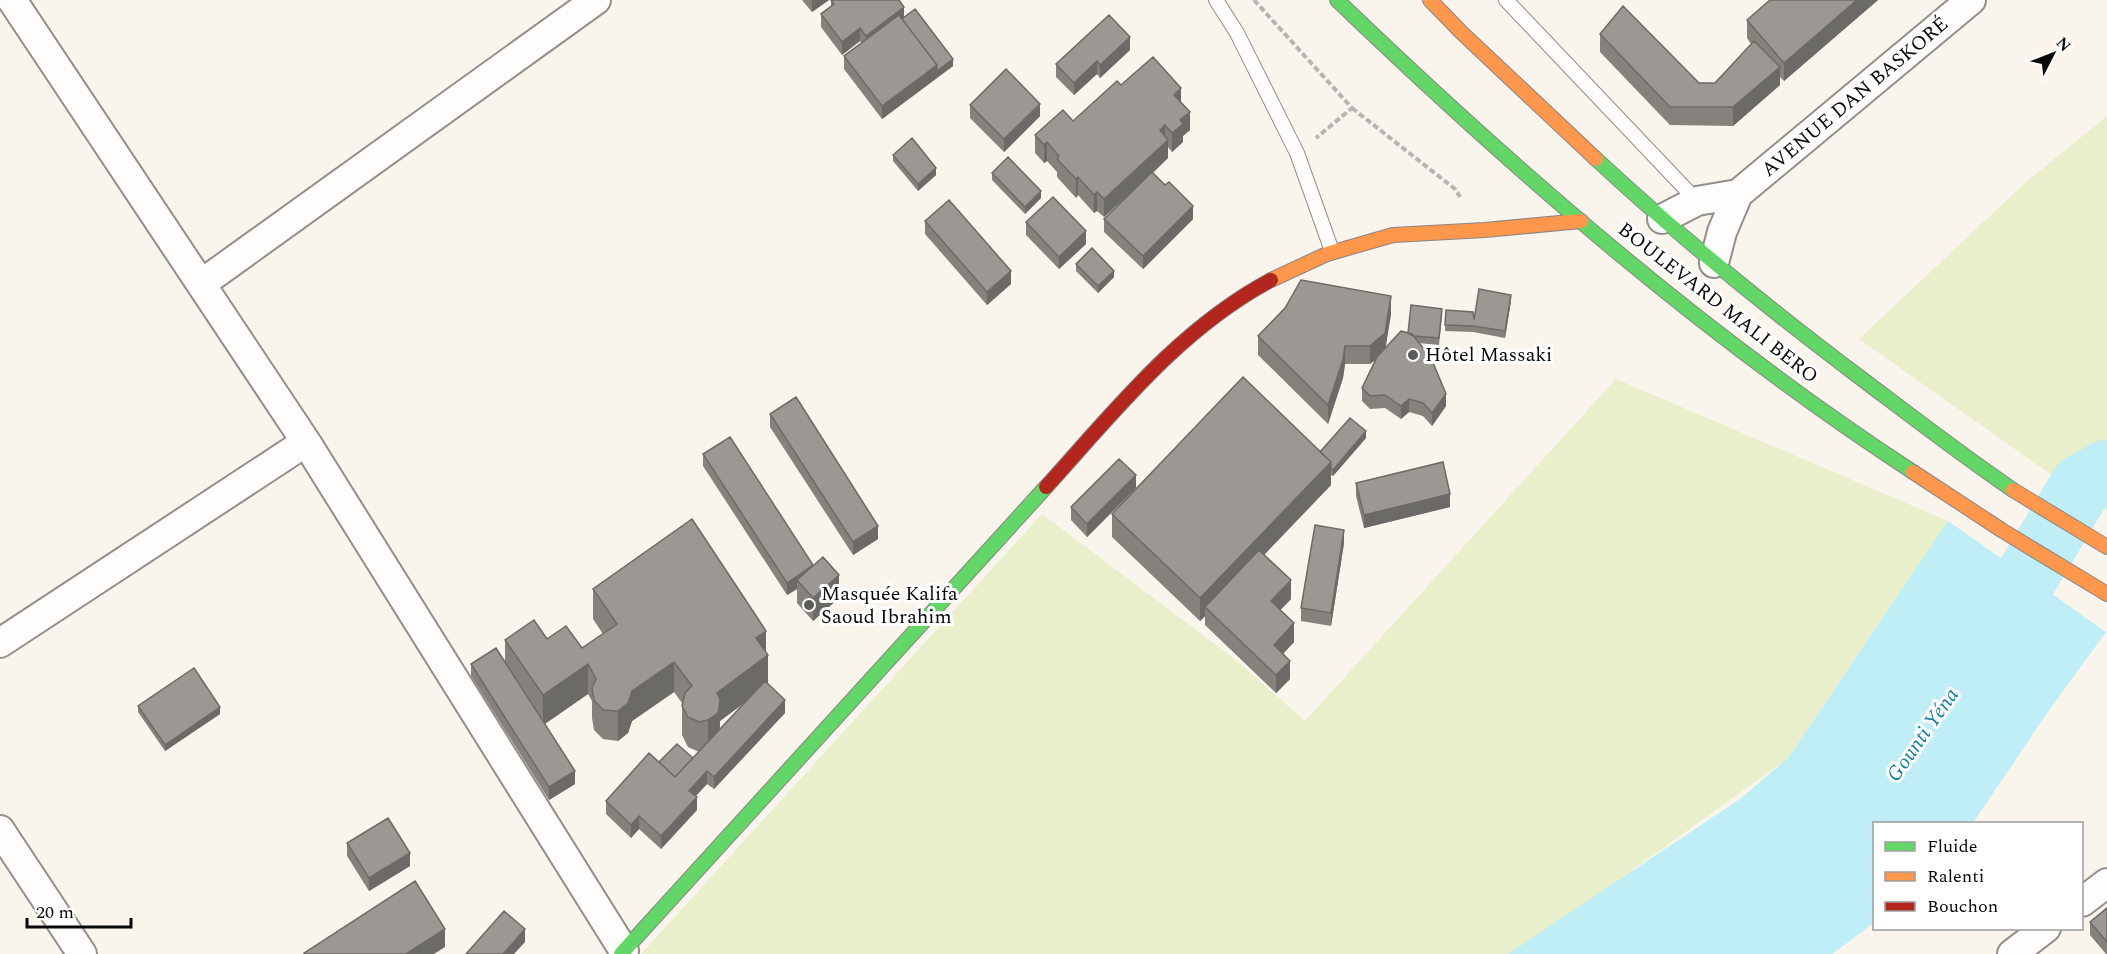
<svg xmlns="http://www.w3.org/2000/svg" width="2107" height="954" font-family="Spectral,serif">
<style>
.green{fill:#e8efca}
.water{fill:#c0eef6}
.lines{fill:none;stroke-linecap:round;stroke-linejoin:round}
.river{stroke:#c0eef6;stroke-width:63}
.lane-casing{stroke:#918f8b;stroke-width:16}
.street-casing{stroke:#918f8b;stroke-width:32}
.fast-casing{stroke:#888582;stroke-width:16}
.slow-casing{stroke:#888582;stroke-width:16}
.jam-casing{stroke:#888582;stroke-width:16}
.path{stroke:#b6b5b4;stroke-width:4;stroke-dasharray:6 3;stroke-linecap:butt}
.lane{stroke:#fefdfc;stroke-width:14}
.street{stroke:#fefdfc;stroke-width:28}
.fast{stroke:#63d668;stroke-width:14}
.slow{stroke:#ff974d;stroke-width:14}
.jam{stroke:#b3261e;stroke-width:14}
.wall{fill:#85827e;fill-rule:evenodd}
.shaded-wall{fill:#6c6a67}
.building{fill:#9b9793;stroke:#6c6a67;stroke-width:1.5}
.poi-dot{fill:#5d5b58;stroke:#fff;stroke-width:2}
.labels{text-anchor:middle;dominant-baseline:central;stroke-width:6;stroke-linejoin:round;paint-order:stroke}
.street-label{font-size:20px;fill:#090909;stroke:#fff}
.poi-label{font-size:20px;fill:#090909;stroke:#fff;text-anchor:start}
.water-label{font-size:21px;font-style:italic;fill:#0d7fa0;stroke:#fff}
</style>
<rect width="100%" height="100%" fill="#f9f4ec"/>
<!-- green -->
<path class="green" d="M2107,116V511L2036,464L1859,339L2025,183Z
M1616,379L1948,521L1788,758L1613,884L1508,954H641L1042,514L1231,656L1305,721Z"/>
<!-- water -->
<path class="water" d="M1948,521L2106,632L2045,716L1973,823L1874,824V923L1832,954H1508L1740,799L1788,758Z"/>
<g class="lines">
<!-- river -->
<path class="river" d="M1983,650L2081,486L2107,471"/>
<defs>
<path id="lane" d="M1216,0L1237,33L1297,153L1332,251
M1506,0L1697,201"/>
<path id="street" d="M12,0L306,442L624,951
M1662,219L1697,201L1738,194L1971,0
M1714,263L1722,232L1738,194
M201,284L596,0
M0,643L306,442
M0,830L82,954
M2082,902L2107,883
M2012,954L2046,928"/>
<path id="fast" d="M1337,0C1516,172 1705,336 1913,472
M1596,159C1682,239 1773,312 1866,382C1915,419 1963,456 2013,490
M621,954L1046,487"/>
<path id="slow" d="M1430,0L1461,32L1596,159
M1271,280L1327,254L1393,235L1485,230L1581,221
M1913,472L2003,531L2107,594
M2013,490L2107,547"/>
<path id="jam" d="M1046,487C1114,412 1179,329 1271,280"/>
</defs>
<!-- lane casing -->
<use href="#lane" class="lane-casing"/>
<!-- street casing -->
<use href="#street" class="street-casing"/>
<!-- fast casing -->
<use href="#fast" class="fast-casing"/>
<!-- slow casing -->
<use href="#slow" class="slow-casing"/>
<!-- jam casing -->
<use href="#jam" class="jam-casing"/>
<!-- path -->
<path class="path" d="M1254,0L1352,108L1316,138
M1352,108L1455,189L1460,197"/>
<!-- lane -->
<use href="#lane" class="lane"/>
<!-- street -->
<use href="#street" class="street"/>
<!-- fast -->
<use href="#fast" class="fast"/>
<!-- slow -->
<use href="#slow" class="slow"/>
<!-- jam -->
<use href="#jam" class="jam"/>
</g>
<!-- wall -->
<path class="wall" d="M802,0H829L812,12Z
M831,0L904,17L953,66L882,119L844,69V56L862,43L860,41L842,55L821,27V14L831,6Z
M1770,0H1878L1784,81L1780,77V85L1733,126L1670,125L1600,52V34L1699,83H1715L1751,44L1747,38V20Z
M1130,50L1100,78L1097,74L1074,95L1056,77V64Z
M1121,85L1181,103L1190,130L1183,136V142L1172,152L1168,147V158L1153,173L1193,219L1143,269L1104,232V219L1132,191L1104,217L1097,211L1094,213L1078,195L1076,198L1057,177V172L1047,161L1044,163L1035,153V135L1073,121Z
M970,105L1040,116L1004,152L970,118Z
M893,155L936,175L918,191L893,161Z
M992,173L1041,198L1025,214L992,180Z
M925,221L1011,284L987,305L925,234Z
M1026,222L1086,244L1059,269L1026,235Z
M1076,264L1114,277L1098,293L1076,271Z
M1511,301L1505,338L1473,332L1445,331L1446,310L1474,320Z
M1391,314L1385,347L1408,333L1442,316L1439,345L1418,343L1446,406L1432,426L1423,416L1409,412L1401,419L1385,408L1370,409L1362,401V388L1375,360L1370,364H1345L1343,378L1328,424L1258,355V336Z
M770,414L878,539L853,555L770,427Z
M1366,438L1333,476L1331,475V485L1264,555L1291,599L1280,610L1294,642L1283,654L1290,679L1276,693L1205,625V616L1200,621L1112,537V514Z
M703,454L813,566L839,598L813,621L797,603V589L787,595L703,466Z
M1356,483L1450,507L1364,528L1356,496Z
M1136,488L1087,537L1071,520V507Z
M1344,543L1331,626L1301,621V608Z
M593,589L766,652L768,684L785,713L714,789L707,784L696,796L697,810L661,849L639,829L631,838L606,814V801L659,762L693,758L699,752L688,747L682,735V703L674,692L632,721L628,733L618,741L603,739L594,730L592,718V701L588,694L545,724L575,784L549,800L471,676V664L505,662V640L547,639L582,648L603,634L593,619ZM744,703L720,729V721Z
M138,706L220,714L165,751L138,712Z
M347,843L410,866L369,891L347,856Z
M2107,908V954H2106L2090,935V922Z"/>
<!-- shaded-wall -->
<path class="shaded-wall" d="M812,0H829L812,12Z
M1857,0H1878L1784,81V63Z
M904,7V20L866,49V36Z
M860,28V41L842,55V42Z
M1130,37V50L1100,78V65Z
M953,59V66L882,119V106L937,65Z
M1097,61V74L1074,95V83Z
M1780,67V85L1733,126V107Z
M1181,88V107L1174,95Z
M1040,104V116L1004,152V139Z
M1190,112V130L1183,136V142L1172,152V133L1180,120Z
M1165,125V143L1168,140V158L1104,217V199L1160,130Z
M1047,142V161L1044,163V145Z
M936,168V175L918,191V184Z
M1078,177V195L1076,198V179Z
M1041,191V198L1025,214V207Z
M1097,192V211L1094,213V195Z
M1193,206V219L1143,269V256Z
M1086,231V244L1059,269V257Z
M1011,271V284L987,305V292Z
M1114,271V277L1098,293V286Z
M1511,295V301L1505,338V331Z
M1391,296V314L1385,352L1370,364V346Z
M1345,346V364L1343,378L1328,424V405Z
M1446,394V406L1432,426V413Z
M1409,399V412L1401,419V406Z
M1366,431V438L1333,476V470Z
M1331,462V485L1210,611L1205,607V616L1200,621V598Z
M1136,475V488L1087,537V524Z
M1450,494V507L1364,528V515Z
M878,526V539L853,555V542Z
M1344,530V543L1331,626V613Z
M813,565L797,580V589L787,595V583Z
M839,575V598L813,621V598Z
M1291,580V599L1271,620V601Z
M1294,623V642L1274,663V645Z
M766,631V657L768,655V685L720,721L719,738L708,750V720L717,693L756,638Z
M1290,661V679L1276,693V675Z
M674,662V692L632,721L628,733L618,741V711L632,691Z
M588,664V694L543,725V695Z
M785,700V713L714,789V777Z
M220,707V714L165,751V745Z
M575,771V784L549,800V787Z
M707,771V784L689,803V791Z
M697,797V810L661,849V836Z
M639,816V829L631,838V825Z
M410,853V866L369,891V878Z
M445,929V947L434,954H406Z
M525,929V942L514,954H503Z"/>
<!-- building -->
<path class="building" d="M831,0H899L904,7L866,36L860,28L842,42L821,14L834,4Z
M1770,0H1857L1784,63L1747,20Z
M1623,6L1699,83H1715L1754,41L1780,67L1733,107H1670L1600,34Z
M915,9L953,59L937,71V65L902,19Z
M899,15L937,65L882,106L844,56Z
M1109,15L1130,37L1100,65L1097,61L1074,83L1056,64Z
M1153,57L1181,88L1174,95L1190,112L1180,120L1183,124L1172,133L1165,125L1160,130L1168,140L1104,199L1097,192L1094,195L1078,177L1076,179L1057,159L1059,156L1047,142L1044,145L1035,135L1063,110L1073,121L1117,81L1121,85Z
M1006,69L1040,104L1004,139L970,105Z
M912,138L936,168L918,184L893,155Z
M1008,157L1041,191L1025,207L992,173Z
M1152,172L1165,185L1169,182L1193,206L1143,256L1104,219Z
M1053,197L1086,231L1059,257L1026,222Z
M949,200L1011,271L987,292L925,221Z
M1092,248L1114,271L1098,286L1076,264Z
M1301,280L1391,296L1385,333L1370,346H1345L1343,360L1328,405L1258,336L1285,308Z
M1479,289L1511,295L1505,331L1473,326L1445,325L1446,310L1473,312L1474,320Z
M1411,305L1442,309L1439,338L1413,336L1408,333Z
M1401,331L1412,334L1431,358L1446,394L1432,413L1423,403L1409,399L1401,406L1385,395L1370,396L1362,388L1377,357Z
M1243,377L1331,462L1200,598L1112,514Z
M796,397L878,526L853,542L770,414Z
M1350,418L1366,431L1333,470L1331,468V462L1320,452Z
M730,437L813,565L787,583L703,454Z
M1119,459L1136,475L1087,524L1071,507Z
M1443,462L1450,494L1364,515L1356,483Z
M692,519L766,631L756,638L768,655L717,693L720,699L719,708L718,713L708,720L699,722L688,717L682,706L685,693L692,686L674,662L632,691L628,703L618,711L603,710L594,700L592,688L596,679L588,664L543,695L505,640L534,620L547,639L566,626L582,648L617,624L593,589Z
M1315,525L1344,530L1331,613L1301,608Z
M1259,550L1291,580L1271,601L1294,623L1274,645L1290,661L1276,675L1205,607Z
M823,557L839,575L813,598L797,580Z
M496,648L575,771L549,787L471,664Z
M194,668L220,707L165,745L138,706Z
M765,681L785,700L714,777L707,771L689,791L697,797L661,836L639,816L631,825L606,801L649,753L675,777Z
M677,744L693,758L675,777L659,762Z
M388,818L410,853L369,878L347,843Z
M415,881L445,929L406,954H305L304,953Z
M2107,908V942L2090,922Z
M504,911L525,929L503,954H466Z"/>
<!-- markers -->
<g class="poi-dot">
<circle cx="1413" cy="355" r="6"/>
<circle cx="809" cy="605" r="6"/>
</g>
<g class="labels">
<!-- street labels -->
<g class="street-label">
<text transform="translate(1855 97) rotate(-40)">AVENUE DAN BASKORÉ</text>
<text transform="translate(1718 303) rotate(38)">BOULEVARD MALI BERO</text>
</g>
<!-- poi labels -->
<g class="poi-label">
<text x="1425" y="355">Hôtel Massaki</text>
<text x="821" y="594">Masquée Kalifa<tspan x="821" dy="23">Saoud Ibrahim</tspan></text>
</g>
<!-- water labels -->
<g class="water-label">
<text transform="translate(1923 735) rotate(-55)">Gounti Yéna</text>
</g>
</g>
<!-- legend -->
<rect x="1873" y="822" width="210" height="108" fill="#ffffff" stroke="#9d9d9d" stroke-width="1.5"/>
<rect x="1885" y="842" width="30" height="9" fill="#63d668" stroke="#9d9d9d" stroke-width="1.5"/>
<text x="1927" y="852" font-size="18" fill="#090909">Fluide</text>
<rect x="1885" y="872" width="30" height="9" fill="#ff974d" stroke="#9d9d9d" stroke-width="1.5"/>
<text x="1927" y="882" font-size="18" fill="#090909">Ralenti</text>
<rect x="1885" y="902" width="30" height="9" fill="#b3261e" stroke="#9d9d9d" stroke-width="1.5"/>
<text x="1927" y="912" font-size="18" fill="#090909">Bouchon</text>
<!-- north arrow -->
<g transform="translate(2053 54) rotate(48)" stroke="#ffffff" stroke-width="4.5" paint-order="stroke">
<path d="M0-4.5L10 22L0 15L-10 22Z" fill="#090909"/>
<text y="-9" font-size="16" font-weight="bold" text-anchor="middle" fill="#090909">N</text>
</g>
<!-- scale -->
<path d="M27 918v9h104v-9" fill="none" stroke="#090909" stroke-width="3"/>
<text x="36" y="918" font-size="18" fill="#090909" stroke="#ffffff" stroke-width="4.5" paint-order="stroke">20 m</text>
</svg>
